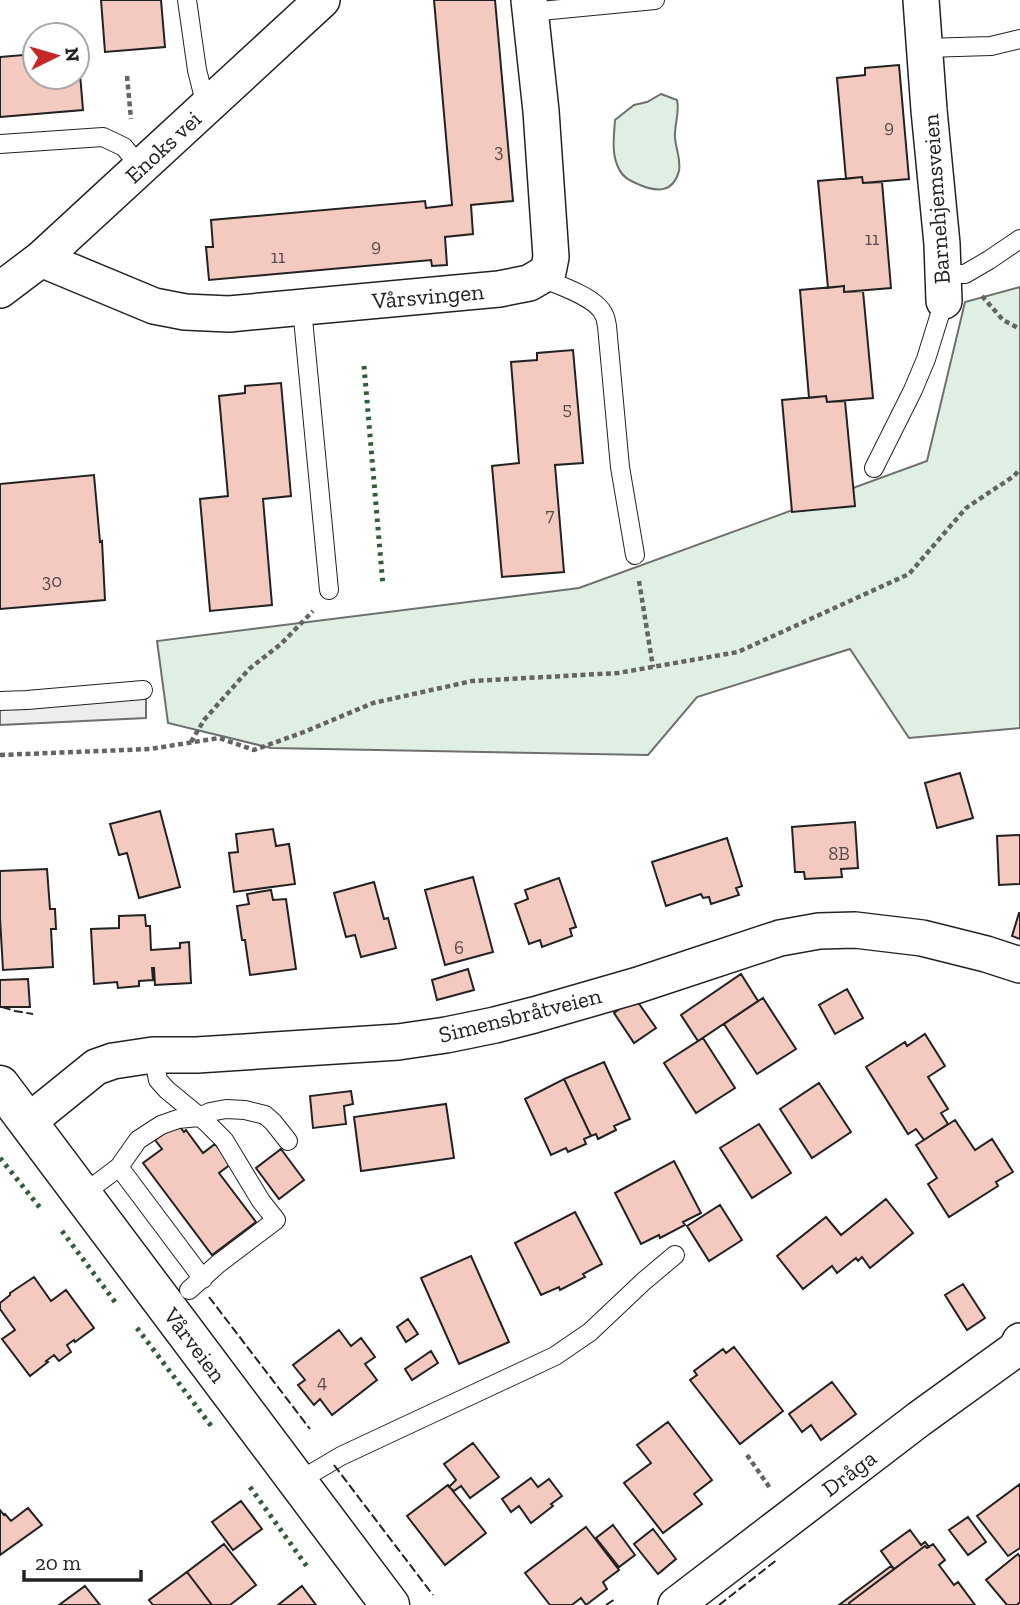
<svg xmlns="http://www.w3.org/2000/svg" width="1020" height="1605" font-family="'Zilla Slab',serif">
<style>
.green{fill:#e0efe3;stroke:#6f6f6f;stroke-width:2}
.parking{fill:#ededed;stroke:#6f6f6f;stroke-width:2}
.building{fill:#f3c9c0;stroke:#222;stroke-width:2}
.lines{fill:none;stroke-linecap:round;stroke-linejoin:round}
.service-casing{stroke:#222;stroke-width:20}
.minor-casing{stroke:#222;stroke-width:38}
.tertiary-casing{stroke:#222;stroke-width:41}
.path{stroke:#646464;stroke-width:4.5;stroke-dasharray:5 3.5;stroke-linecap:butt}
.service{stroke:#fff;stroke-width:18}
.minor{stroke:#fff;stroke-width:35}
.tertiary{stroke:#fff;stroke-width:38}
.hedge{stroke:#2f5e38;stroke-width:5;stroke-dasharray:3.5 5;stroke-linecap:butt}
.fence{stroke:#222;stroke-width:2;stroke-dasharray:9 3.5;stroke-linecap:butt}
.labels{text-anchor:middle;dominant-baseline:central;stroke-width:5;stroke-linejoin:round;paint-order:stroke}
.number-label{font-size:19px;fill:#564c4a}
.street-label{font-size:23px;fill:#222;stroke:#fff}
</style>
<rect width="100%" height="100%" fill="#fff"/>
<!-- green -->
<path class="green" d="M661,94L677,100C680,113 674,125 675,138C676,149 681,160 679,171C673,193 657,192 640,185C631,181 623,178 619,169C611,154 614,137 615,120L634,105L647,102Z
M1020,287V728L909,738L850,649L697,697L648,755L271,748L168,723L157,641L579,588L927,461L965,302Z"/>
<!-- parking -->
<path class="parking" d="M146,689V718L0,725V698Z"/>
<!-- building -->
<path class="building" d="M101,0H161L165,47L105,52Z
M434,0H495L513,201L471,205L473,234L445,237L447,265L432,266L431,260L209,280L206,247H213L211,220L425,201L426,208L452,205Z
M77,50H78L83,110L0,117V57L35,54V77H77Z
M899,65L909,179L863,183L862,177L846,179L837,78L865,75V68Z
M862,177L863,183L882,182L891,288L844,292V286L828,288L818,181Z
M844,286V292L863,291L873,398L827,402L826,396L809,398L800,290Z
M573,350L583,463L555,465L564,572L502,577L492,466L519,463L511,362L537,360V353Z
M281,383L291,496L263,499L272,605L210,611L200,499L228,496L219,396L245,393V386Z
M826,396L827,402L845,401L855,506L792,512L782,400Z
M94,475L100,542L102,541L105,600L0,609V484Z
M960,773L973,818L937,828L925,783Z
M160,811L180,887L139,898L127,853L119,855L110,824Z
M855,822L858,868L841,869L842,877L805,879L804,872H795L792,827Z
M273,829L276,846L289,844L295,884L234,892L229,853L238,852L236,834Z
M1020,835V884L999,885L997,836Z
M727,838L742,886L736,888L739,895L711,904L709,897L703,898L701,894L666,906L652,862Z
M47,869L50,909H55L56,929H51L53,967L3,970L0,918V871Z
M473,877L493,952L445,965L425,890Z
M559,878L576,927L570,929L572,936L542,947L540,940L529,944L515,904L528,899L525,890Z
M374,882L384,919L388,918L396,948L361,957L355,935L346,937L334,893Z
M271,890L273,900L286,899L296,969L250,975L245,940H242L237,906L249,904L247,894Z
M1019,913H1020V939L1012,936Z
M145,915L146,926H150L151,950L180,948V943L189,942L191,983L155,985L154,968H152L153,980L139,981V986L118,988L117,982L94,984L91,929L119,928V916Z
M468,969L474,990L437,1000L432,980Z
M741,974L758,1001L698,1041L681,1015Z
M28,979L30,1007H0V980Z
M847,989L863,1018L835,1034L819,1005Z
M635,998L656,1028L634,1043L614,1013Z
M763,998L796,1049L757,1074L724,1024Z
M925,1034L945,1066L928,1077L948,1109L941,1113L948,1124L924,1140L916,1129L908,1134L866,1067L905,1042L907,1046Z
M703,1038L735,1088L696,1113L664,1063Z
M604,1062L630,1119L614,1126L616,1130L598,1139L596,1134L591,1136L564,1079Z
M564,1079L591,1136L584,1139L586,1144L568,1152L566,1148L551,1155L525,1099Z
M819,1083L851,1132L812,1158L780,1109Z
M351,1091L353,1104L344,1106L346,1124L313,1128L310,1096Z
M446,1104L454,1158L361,1171L354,1117Z
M955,1120L975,1150L992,1139L1013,1172L996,1182L998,1186L949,1217L928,1184L937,1178L916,1145Z
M177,1123L184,1132L186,1130L203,1153L215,1144L231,1164L219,1173L256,1222L212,1255L143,1163L162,1149L155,1140Z
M759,1124L791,1173L752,1198L720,1148Z
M281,1149L304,1180L279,1199L256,1168Z
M674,1161L701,1213L683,1222L685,1225L660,1238L659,1235L641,1244L615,1193Z
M886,1199L913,1233L870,1268L862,1257L858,1261L856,1258L837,1273L832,1266L803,1289L777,1256L826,1217L841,1235Z
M720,1205L742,1240L709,1261L687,1226Z
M575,1212L602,1264L583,1274L585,1277L560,1290L559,1287L541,1295L515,1243Z
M471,1256L509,1342L459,1364L421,1278Z
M34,1277L51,1301L66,1290L94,1328L75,1342L74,1340L67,1345L71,1352L59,1361L54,1355L46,1361L48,1362L30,1376L2,1339L15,1330L0,1309V1303L10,1295V1293Z
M963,1284L985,1318L967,1330L945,1295Z
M408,1319L418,1334L406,1342L397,1327Z
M339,1330L351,1346L361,1338L375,1357L365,1364L377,1380L332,1415L320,1399L314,1405L298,1385L305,1380L293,1365Z
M734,1347L783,1411L740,1444L690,1380L697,1375L694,1371L723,1349L726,1353Z
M431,1351L438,1363L412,1380L405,1369Z
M832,1382L856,1414L821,1440L811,1425L802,1432L789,1414Z
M668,1422L712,1480L694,1494L702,1504L663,1533L624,1483L651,1463L637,1445Z
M473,1443L499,1477L470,1498L461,1486L454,1491L449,1487L456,1480L444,1464Z
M531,1478L538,1487L549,1479L562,1496L551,1504L553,1506L531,1523L519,1506L511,1512L502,1499Z
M1020,1484V1548L1008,1556L977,1516Z
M448,1485L486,1533L445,1565L407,1516Z
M241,1501L262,1529L233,1550L212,1522Z
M28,1508L42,1525L0,1555V1510L4,1515L5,1514L11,1521Z
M968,1517L986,1542L968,1555L949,1530Z
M613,1525L635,1555L619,1567L596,1538Z
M586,1527L619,1570L603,1582L607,1589L586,1605L581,1598L572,1605H550L525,1573Z
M653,1529L676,1559L658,1574L634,1544Z
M910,1530L921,1545L925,1542L929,1547L927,1548L925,1546L894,1569L881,1551Z
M224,1544L256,1585L230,1605H212L187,1572Z
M933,1544L945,1560L939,1565L954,1585L958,1582L975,1605H850L849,1603L925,1546L927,1548Z
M1018,1554L1020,1557V1602L1017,1605H1007L986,1580Z
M891,1566L894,1569L849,1603L850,1605H839Z
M187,1572L212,1605H153L149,1600Z
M85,1586L100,1605H59Z
M302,1586L316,1605H278Z"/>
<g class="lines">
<defs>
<path id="service" d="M187,0L197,70L206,106
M530,12L655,0
M925,48L991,46L1020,39
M0,144L103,137L124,147L140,167
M943,274H965L989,260L1020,239
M538,277C556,284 597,297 604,315C606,318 606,322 607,326L620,467L635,555
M302,308L329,590
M874,468L913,390L926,359L944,301
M0,701L27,700L143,690
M153,1055L158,1080L167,1090L206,1122L224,1140L261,1201L276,1220L218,1264L189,1290
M119,1167L203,1279
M82,1195L119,1167L138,1140L161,1125L178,1119L199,1117L210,1112L226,1109L245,1110L265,1115L273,1122L288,1141
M297,1482L341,1456L555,1356L590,1332L644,1281L675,1255"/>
<path id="minor" d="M921,0L929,110L942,244L944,301
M41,259L154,306L185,312L229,314L499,289L529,283L548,272L551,257L541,111L529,0
M0,290L41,259L322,0
M28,1122L96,1067L113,1061L153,1055H197L398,1042L446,1035L495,1025L534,1015L638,985L780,938L819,931L855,930L922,938L986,954L1020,965
M676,1605L919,1419L1016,1349L1020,1341"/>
<path id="tertiary" d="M0,1085L390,1605"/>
</defs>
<!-- service casing -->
<use href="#service" class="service-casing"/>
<!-- minor casing -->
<use href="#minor" class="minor-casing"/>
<!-- tertiary casing -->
<use href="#tertiary" class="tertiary-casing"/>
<!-- path -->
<path class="path" d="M127,76L131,119
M982,296L1003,320L1020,329
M639,581L653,667
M191,742L204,720L249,669L281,644L313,611
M0,755L150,749L219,738L254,750L304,732L373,703L472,681L618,673L738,652L909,574L966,508L1014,476L1020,469
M747,1455L770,1488"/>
<!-- service -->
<use href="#service" class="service"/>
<!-- minor -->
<use href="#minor" class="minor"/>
<!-- tertiary -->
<use href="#tertiary" class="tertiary"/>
<!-- hedge -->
<path class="hedge" d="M364,366L383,586
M0,1158L41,1209
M62,1231L118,1306
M137,1328L212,1427
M250,1487L308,1568"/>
<!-- fence -->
<path class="fence" d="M2,1007L15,1011L33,1014
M209,1297L310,1429
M334,1465L433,1595
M606,1605L615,1599
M719,1605L778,1559"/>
</g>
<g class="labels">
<!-- number labels -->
<g class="number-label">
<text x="889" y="126">9</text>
<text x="499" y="150">3</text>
<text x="872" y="238">11</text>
<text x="376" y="245">9</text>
<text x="278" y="256">11</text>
<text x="567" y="408">5</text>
<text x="550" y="514">7</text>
<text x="52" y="580">30</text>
<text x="839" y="853">8B</text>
<text x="459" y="947">6</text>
<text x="322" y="1381">4</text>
</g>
<!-- street labels -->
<g class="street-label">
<text transform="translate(163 147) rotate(-43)">Enoks vei</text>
<text transform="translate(936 199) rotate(-94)">Barnehjemsveien</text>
<text transform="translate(428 296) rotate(-5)">Vårsvingen</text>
<text transform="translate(520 1015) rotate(-14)">Simensbråtveien</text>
<text transform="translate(195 1345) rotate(53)">Vårveien</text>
<text transform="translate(849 1473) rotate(-37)">Dråga</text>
</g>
</g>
<!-- north arrow -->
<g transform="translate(56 56) rotate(85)"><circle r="33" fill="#ffffff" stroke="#a7a7a7" stroke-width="2"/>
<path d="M0-5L12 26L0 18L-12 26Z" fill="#c62828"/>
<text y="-10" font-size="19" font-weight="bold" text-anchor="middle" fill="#222222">N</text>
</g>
<!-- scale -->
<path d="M24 1570v10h117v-10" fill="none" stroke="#222222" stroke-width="3.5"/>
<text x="35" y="1570" font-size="21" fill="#222222" stroke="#ffffff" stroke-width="5" paint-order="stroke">20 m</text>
</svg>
